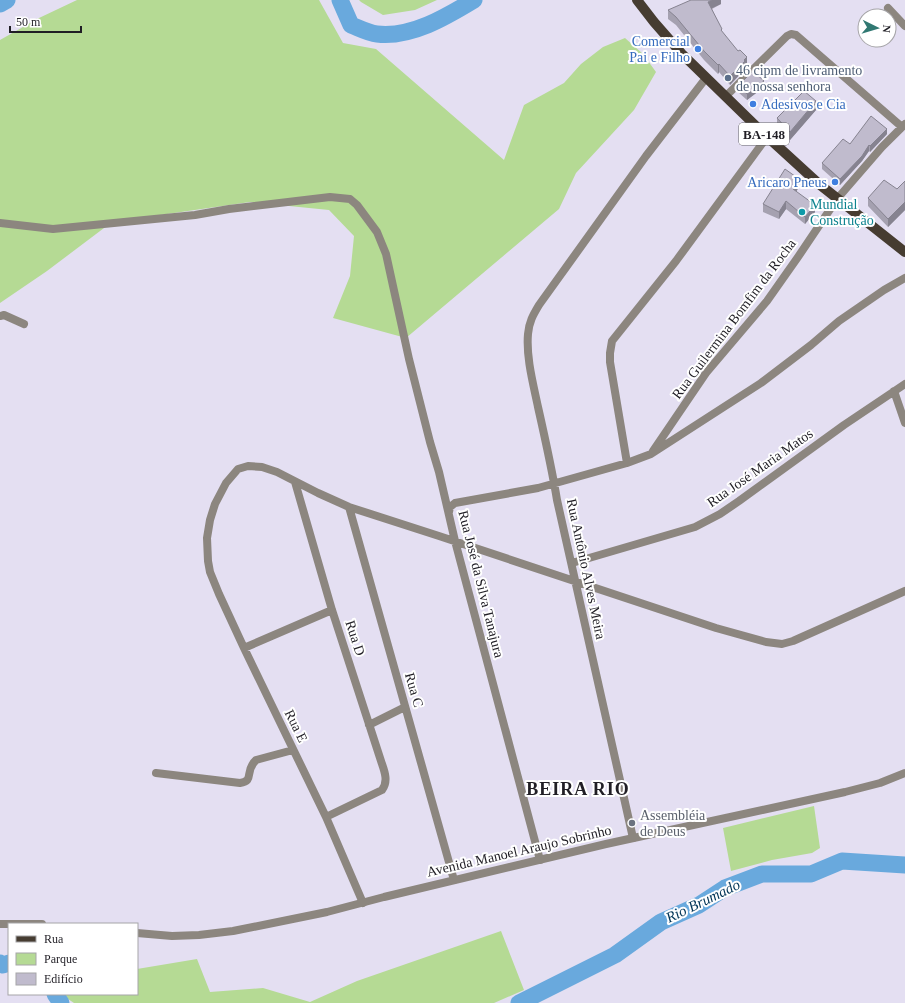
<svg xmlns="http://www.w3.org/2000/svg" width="905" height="1003" font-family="'Times New Roman',serif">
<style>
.green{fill:#b5da94}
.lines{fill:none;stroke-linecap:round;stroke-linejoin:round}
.river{stroke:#69a9dd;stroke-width:17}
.minor{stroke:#8c867f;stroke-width:8}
.tertiary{stroke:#8c867f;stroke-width:8}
.primary{stroke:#463c31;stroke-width:10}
.wall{fill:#a5a1b0}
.shaded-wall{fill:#868390}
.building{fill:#c0bbcd;stroke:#868390}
.shop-dot{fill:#3f7fe0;stroke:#fff;stroke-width:1.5}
.service-dot{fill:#5c6f8a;stroke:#fff;stroke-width:1.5}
.culture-dot{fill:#0f9aa8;stroke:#fff;stroke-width:1.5}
.worship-dot{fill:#6b7280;stroke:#fff;stroke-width:1.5}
.labels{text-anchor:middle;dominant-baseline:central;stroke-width:4;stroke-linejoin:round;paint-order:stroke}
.shield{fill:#fff;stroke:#636266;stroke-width:1}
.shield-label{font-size:13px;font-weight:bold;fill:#201e25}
.shop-label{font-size:14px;fill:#366cbe;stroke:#fff;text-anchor:end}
.service-label{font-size:14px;fill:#4e5e75;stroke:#fff;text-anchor:start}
.culture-label{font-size:14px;fill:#0d838f;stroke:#fff;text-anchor:start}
.street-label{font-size:14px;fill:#201e25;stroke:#fff}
.worship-label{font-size:14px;fill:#5b616d;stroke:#fff;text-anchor:start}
.water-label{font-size:15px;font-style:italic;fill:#003456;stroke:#fff}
.district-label{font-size:18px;font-weight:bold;letter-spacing:1px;fill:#201e25;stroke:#fff}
</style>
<rect width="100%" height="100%" fill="#e4dff2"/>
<!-- green -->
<path class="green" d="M77,0H319L343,43L376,49L504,160L524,105L564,83L581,64L603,47L625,38L643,54L656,72L634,110L576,173L559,209L406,338L333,318L350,276L354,236L329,210L250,202L112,222L47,271L0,303V40L39,18Z
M359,0H437L415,10L383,15L361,2Z
M814,806L820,848L812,853L772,860L731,871L723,828Z
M501,931L524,990L494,1003H74L68,999L65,994H137V969L197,959L210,992L263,988L310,1002L357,981Z"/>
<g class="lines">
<!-- river -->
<path class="river" d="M340,0L351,25C359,28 368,33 377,34C411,38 446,17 474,0
M0,4L7,0
M0,963L3,965L9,963
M55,994L61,1003
M519,1003L615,955L661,922L699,905L725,888L762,874H811L842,861L905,865"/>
<!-- minor -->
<path class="minor" d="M888,8L905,26
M726,96L787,36L791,34L796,35L902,127
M0,223L53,229L195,215L229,209L330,197L350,199L357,205L377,232L386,254L409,359L430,442L439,472L455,541L540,860
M0,316L4,315L24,324
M894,391L905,423
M653,451L706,373L767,301L798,257L837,199L882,147L905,124
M627,463L610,362V353L612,341L676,261L767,137
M295,482L332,610L381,761C384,770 389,781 382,790L326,817
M349,507L454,880
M449,512L450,507L455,503L538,488L627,463L651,454L761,383L811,345L839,321L884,290L905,278
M572,563L695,527L720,514L739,501L844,425L905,384
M244,648L332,610
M369,725L405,707
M156,773L240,783C255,781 244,771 256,760L293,750
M633,838L557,500C552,469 545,438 538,407C533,383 526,357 528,334C529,322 533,315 539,305L646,156L706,78
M363,903L326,817L244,648L219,594L210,572L208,561L207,538L210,520L215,504L226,483L238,469L248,466L262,467L277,472L318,493L349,507L439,536L716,628L766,642L782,644L793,641L905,591"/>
<!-- tertiary -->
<path class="tertiary" d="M0,924H42
M137,933L172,936L199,935L233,931L273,923L327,912L384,897L606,844L845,792L880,783L905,773"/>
<!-- primary -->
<path class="primary" d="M637,0L654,22L682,54L761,131L819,184L905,252"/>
</g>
<!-- wall -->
<path class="wall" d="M721,0V4L712,9L722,32L747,65L745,66V69L730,85L719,72L718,74L704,60L676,25L668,19V10Z
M738,86L764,87L747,100L738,92Z
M816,110L790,140L777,127V118Z
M887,134L870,152L869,151L862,161L840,185L822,169V163L850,144Z
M905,181V210L888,227L868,206V198L897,189Z
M799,187L796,191L815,212L805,224L786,209L779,219L763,212V204Z"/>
<!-- shaded-wall -->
<path class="shaded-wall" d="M712,0H721V4L708,10V2Z
M747,57V65L745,66V69L730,85V76Z
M719,64V72L718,74V65Z
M764,81V87L747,100V94Z
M816,101V110L790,140V132Z
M887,129V134L870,152V146Z
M869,145V151L862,161L840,185V179Z
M799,179V187L793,197V189Z
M786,201V209L779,219V212Z
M905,202V210L888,227V219Z
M815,205V212L805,224V217Z"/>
<!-- building -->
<path class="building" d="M691,0H712L708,2L722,29L721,30L738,51L740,50L747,57L744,60L745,61L730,76L719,64L718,65L704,51L676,17L668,10Z
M753,71L764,81L747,94L738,86Z
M804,91L816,101L790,132L777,118Z
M871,116L887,129L870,146L869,145L862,156L840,179L822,163L843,139L850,144Z
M785,169L799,179L793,189L815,205L805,217L786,201L779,212L763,204Z
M884,180L897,189L905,181V202L888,219L868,198Z"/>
<!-- markers -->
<g class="shop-dot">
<circle cx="698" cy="49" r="4"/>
<circle cx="753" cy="104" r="4"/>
<circle cx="835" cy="182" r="4"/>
</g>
<circle class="service-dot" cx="728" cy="78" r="4"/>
<circle class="culture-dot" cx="802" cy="212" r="4"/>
<circle class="worship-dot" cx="632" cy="823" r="4"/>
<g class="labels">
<!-- shield labels -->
<rect class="shield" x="739" y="123" width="50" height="22" rx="3"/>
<g class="shield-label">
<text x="764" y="134">BA-148</text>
</g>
<!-- shop labels -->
<g class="shop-label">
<text x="690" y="41">Comercial<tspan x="690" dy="16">Pai e Filho</tspan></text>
<text x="761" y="104" text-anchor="start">Adesivos e Cia</text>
<text x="827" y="182">Aricaro Pneus</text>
</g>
<!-- service labels -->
<g class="service-label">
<text x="736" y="70">46 cipm de livramento<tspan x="736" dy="16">de nossa senhora</tspan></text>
</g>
<!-- culture labels -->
<g class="culture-label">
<text x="810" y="204">Mundial<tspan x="810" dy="16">Construção</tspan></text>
</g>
<!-- street labels -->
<g class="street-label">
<text transform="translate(734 319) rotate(-53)">Rua Guilermina Bomfim da Rocha</text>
<text transform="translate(760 468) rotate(-35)">Rua José Maria Matos</text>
<text transform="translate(586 569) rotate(78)">Rua Antônio Alves Meira</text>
<text transform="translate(481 584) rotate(76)">Rua José da Silva Tanajura</text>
<text transform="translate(355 638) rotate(72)">Rua D</text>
<text transform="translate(414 690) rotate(74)">Rua C</text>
<text transform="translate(296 726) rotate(64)">Rua E</text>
<text transform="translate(519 851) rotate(-13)">Avenida Manoel Araujo Sobrinho</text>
</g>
<!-- worship labels -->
<g class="worship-label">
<text x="640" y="815">Assembléia<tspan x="640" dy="16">de Deus</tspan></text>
</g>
<!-- water labels -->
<g class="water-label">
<text transform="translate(703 901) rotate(-26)">Rio Brumado</text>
</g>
<!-- district labels -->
<g class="district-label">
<text x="578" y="789">BEIRA RIO</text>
</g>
</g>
<!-- legend -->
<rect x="8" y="923" width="130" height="72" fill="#ffffff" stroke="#a6a5a8"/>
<rect x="16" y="936" width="20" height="6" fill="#463c31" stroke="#a6a5a8"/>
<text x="44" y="943" font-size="12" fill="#201e25">Rua</text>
<rect x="16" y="953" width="20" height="12" fill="#b5da94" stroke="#a6a5a8"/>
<text x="44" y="963" font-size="12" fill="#201e25">Parque</text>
<rect x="16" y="973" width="20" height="12" fill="#c0bbcd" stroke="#a6a5a8"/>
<text x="44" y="983" font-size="12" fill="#201e25">Edifício</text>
<!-- north arrow -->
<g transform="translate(877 28) rotate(95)"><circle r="19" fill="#ffffff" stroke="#a6a5a8"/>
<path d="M0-3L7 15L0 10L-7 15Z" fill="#307872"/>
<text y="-6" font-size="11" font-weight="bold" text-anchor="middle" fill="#201e25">N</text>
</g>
<!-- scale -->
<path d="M10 26v6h71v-6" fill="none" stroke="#201e25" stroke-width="2"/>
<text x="16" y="26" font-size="12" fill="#201e25" stroke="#ffffff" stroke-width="3" paint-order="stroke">50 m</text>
</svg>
